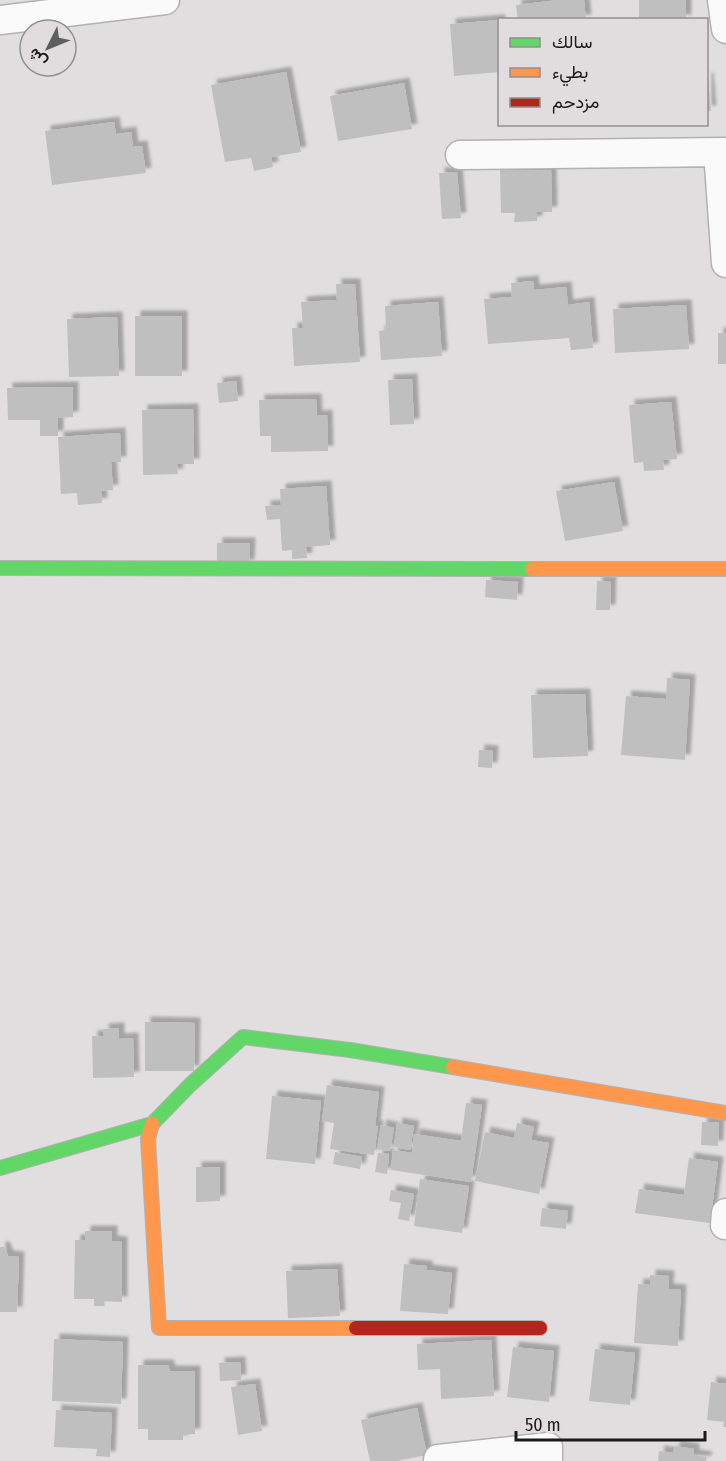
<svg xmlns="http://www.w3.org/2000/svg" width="726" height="1461" font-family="'Fira Sans Condensed',Vazirmatn,sans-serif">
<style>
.building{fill:#c0bfc0;filter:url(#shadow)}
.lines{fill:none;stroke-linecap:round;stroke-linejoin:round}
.street-casing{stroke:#b3b1b2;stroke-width:31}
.fast-casing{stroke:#b3b1b2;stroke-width:16}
.slow-casing{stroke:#b3b1b2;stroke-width:16}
.jam-casing{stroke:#b3b1b2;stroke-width:16}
.street{stroke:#fafafa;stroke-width:28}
.fast{stroke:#63d668;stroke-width:14}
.slow{stroke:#ff974d;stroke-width:14}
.jam{stroke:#b3261e;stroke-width:14}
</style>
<defs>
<filter id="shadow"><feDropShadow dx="5.5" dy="-5.5" stdDeviation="1.5" flood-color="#0004"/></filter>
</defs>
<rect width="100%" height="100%" fill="#e0dedf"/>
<!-- building -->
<path class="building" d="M558,0H584L586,20H518L516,5Z
M639,0H686V20H639Z
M500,20V72L454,76L450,24Z
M286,72L301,152L271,157L273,167L254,171L251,158L225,162L211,85Z
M706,78H708L711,111H706Z
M404,83L412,129L338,141L330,96Z
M114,122L116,134L131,132L133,147L142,146L146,173L52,185L45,131Z
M500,170H551L552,212H537V221L514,222L515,213H501Z
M457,172L461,218L442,219L439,173Z
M533,281L534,290L566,287L568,305L589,302L593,348L571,350L569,338L488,344L484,299L512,297L511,283Z
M336,284H355L360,362L294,366L292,328H303L301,302L337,300Z
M438,302L442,356L381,360L379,331L386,330L385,306Z
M686,305L689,349L615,353L613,309Z
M135,316H182V376H135Z
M117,317L119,376L69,377L67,319Z
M718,333H726V364H718Z
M412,379L414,424L390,425L388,380Z
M236,381L238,401L219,403L217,383Z
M73,387V417L58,418V436H40V420H8L7,388Z
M316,399L317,416L327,415L328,451L271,452V436H260L259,400Z
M671,402L677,459L663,460L664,470L644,471L643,462L634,463L629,405Z
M193,409L194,464H177L178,474L143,475L142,410Z
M120,433L121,462H111L113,490L101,491L102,503L78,505L77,493L61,494L58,437Z
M614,482L623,531L565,541L556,491Z
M326,486L330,545L306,547L307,558L292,559V550L282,551L280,519L267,520L265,506L281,505L280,489Z
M217,543H250L249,565H217Z
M486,580L518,582L517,600L485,597Z
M597,581L611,582L610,610H596Z
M667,678L690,680L685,760L621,755L626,696L666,699Z
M585,694L588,756L533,758L531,695Z
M479,750L493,751L492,768L478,767Z
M145,1022L195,1023L194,1071H145Z
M119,1028V1039L133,1038L134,1077L93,1078L92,1036H104L103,1029Z
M327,1085L379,1092L375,1126H378L374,1155L330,1149L334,1123L322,1121Z
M272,1096L321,1101L315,1164L266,1159Z
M466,1103L482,1105L471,1182L391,1170L393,1150L412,1153L414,1134L461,1141Z
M702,1122H719L718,1146L701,1145Z
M397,1123L414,1126L410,1150L394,1147Z
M517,1123L534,1127L531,1140L549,1143L539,1194L475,1181L485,1132L514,1138Z
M381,1125L394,1128L390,1151L377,1149Z
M335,1152L362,1157L360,1169L333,1164Z
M378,1153L389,1154L387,1174L375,1172Z
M689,1158L718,1162L710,1223L635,1213L639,1189L684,1195Z
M196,1167H220V1201L196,1202Z
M420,1179L469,1186L462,1233L414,1226Z
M391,1190L414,1194L409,1221L398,1219L401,1203L389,1201Z
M542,1208L568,1211L566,1229L540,1226Z
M85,1231H112V1241L122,1242V1302L104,1301L105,1306H94V1299H74L75,1240H85Z
M0,1247H4L8,1256L19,1257L17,1312H0Z
M404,1264L427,1266V1270L452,1273L448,1314L400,1311Z
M337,1269L340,1316L288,1318L286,1271Z
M650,1275L669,1276L668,1289L681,1290L678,1346L634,1343L638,1284L650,1285Z
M54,1339L123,1342L121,1404L52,1401Z
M491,1340L494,1396L441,1399L440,1369L418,1370L417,1344Z
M513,1347L554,1351L549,1402L507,1397Z
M595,1349L635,1353L630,1405L589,1401Z
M240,1362L241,1380L220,1381L219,1363Z
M138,1365H168L170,1371H195V1434H183V1440H148V1429H138Z
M711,1382L726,1384V1427H723L724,1422L707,1420Z
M255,1384L262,1431L238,1435L231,1387Z
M417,1408L427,1455L397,1461H370L361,1420Z
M56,1410L112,1413L110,1457L96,1456L97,1449L54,1447Z
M675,1446L694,1449V1455L707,1457L706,1461H658L659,1451L673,1453Z"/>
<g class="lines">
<defs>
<path id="street" d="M722,0L726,29
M0,20L165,0
M460,155L726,152
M726,157L719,165L726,263
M725,1225L726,1213
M438,1459L548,1447V1461"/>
<path id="fast" d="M0,568L532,569
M0,1168L152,1124L190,1085L243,1037L350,1050L453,1067"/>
<path id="slow" d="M532,569H726
M453,1067L726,1113
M152,1124L148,1139L159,1328H356"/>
<path id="jam" d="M356,1328H540"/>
</defs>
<!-- street casing -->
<use href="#street" class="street-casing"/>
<!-- fast casing -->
<use href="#fast" class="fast-casing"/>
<!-- slow casing -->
<use href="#slow" class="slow-casing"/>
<!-- jam casing -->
<use href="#jam" class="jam-casing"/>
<!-- street -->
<use href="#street" class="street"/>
<!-- fast -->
<use href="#fast" class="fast"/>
<!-- slow -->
<use href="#slow" class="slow"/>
<!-- jam -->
<use href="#jam" class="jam"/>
</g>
<!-- legend -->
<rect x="498" y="18" width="210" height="108" fill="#e1dddf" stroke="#928f90" stroke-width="1.5"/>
<rect x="510" y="38" width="30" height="9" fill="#63d668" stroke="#928f90" stroke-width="1.5"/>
<text x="552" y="48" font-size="18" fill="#1b1a1a">سالك</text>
<rect x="510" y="68" width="30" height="9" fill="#ff974d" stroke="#928f90" stroke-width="1.5"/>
<text x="552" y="78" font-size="18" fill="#1b1a1a">بطيء</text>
<rect x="510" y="98" width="30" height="9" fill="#b3261e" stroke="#928f90" stroke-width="1.5"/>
<text x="552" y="108" font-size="18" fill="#1b1a1a">مزدحم</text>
<!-- north arrow -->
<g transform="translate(48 48) rotate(227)"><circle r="28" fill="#e1dddf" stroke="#928f90" stroke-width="1.5"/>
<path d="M0-4.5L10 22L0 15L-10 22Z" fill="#605f5f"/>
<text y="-9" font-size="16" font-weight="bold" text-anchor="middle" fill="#1b1a1a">ش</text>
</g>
<!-- scale -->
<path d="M516 1431v9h189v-9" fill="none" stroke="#1b1a1a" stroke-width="3"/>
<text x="525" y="1431" font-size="18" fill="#1b1a1a" stroke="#e1dddf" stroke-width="4.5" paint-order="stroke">50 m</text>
</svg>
